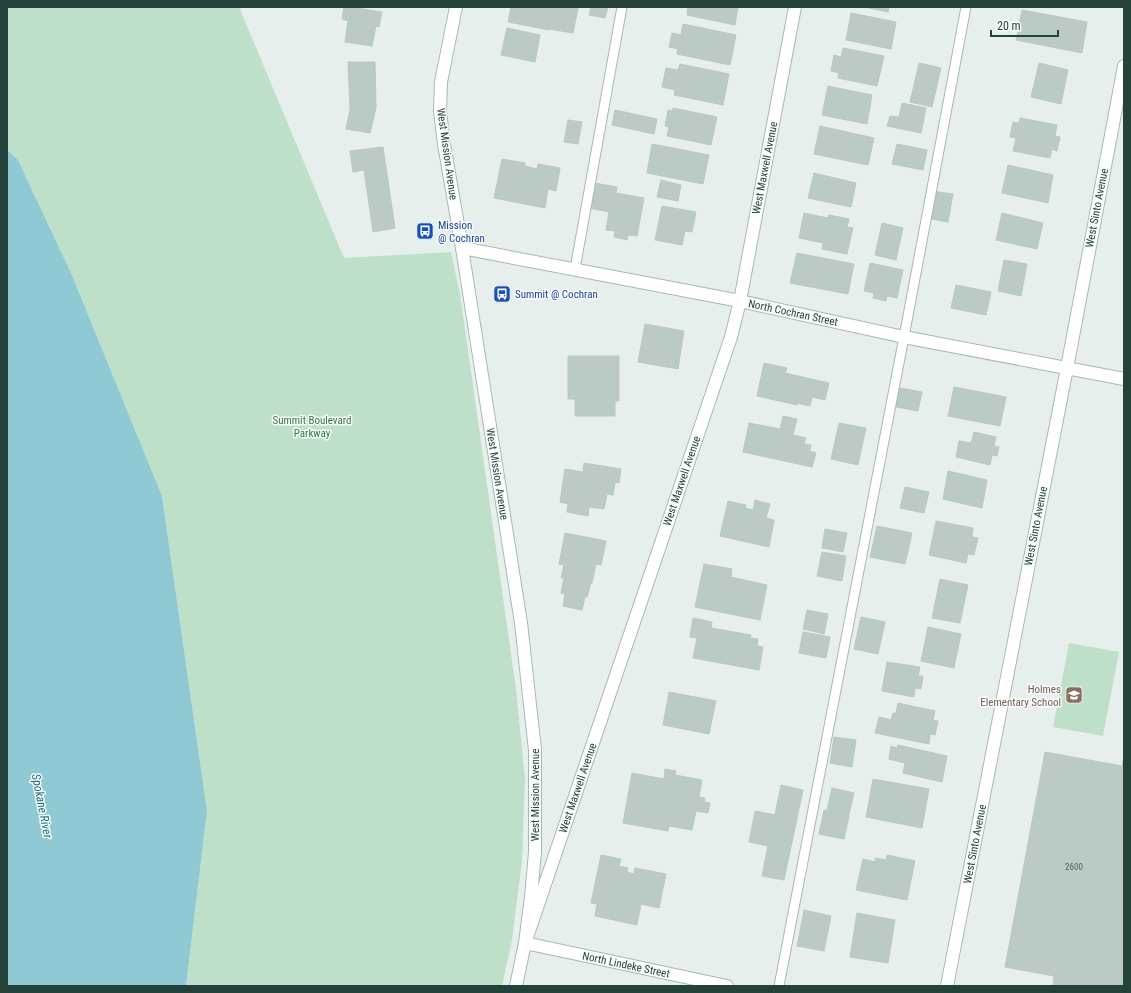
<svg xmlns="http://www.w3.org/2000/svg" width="1131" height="993" font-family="'Roboto Condensed',sans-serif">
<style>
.green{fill:#bfe0c8}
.water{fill:#8ec9d4}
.building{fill:#bbcac4;stroke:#b8c9c2}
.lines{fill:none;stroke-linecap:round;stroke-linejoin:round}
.lane-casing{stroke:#a8b8b2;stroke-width:11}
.street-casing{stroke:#a8b8b2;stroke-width:14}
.secondary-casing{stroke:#a4bbb3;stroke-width:14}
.lane{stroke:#fff;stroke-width:9}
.street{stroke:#fff;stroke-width:12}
.secondary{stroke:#fff;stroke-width:12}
.labels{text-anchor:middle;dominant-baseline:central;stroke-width:3;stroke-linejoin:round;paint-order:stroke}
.number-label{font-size:9px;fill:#4a645c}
.street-label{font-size:11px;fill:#24423a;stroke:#f7fbf9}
.transit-label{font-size:11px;fill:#164399;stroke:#f7fbf9;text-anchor:start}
.park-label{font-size:11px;fill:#2d7a4b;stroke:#f7fbf9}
.education-label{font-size:11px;fill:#785e54;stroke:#f7fbf9;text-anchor:end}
.water-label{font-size:12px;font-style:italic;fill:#1c6f80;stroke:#f7fbf9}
</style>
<rect width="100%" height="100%" fill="#e6efeb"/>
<!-- green -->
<path class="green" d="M7,7H239L344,258L451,252L460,294L516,689L525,779L522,861L512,940L502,986H186L207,811L162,496L71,273L18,160L7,150Z
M1069,643L1119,652L1103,736L1053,727Z"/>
<!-- water -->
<path class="water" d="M7,150L18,160L71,273L162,496L207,811L186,986H7Z"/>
<!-- building -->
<path class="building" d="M344,7H350L382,12L379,27L376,26L372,46L345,42L348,21L342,19Z
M511,7L578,8L573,33L549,29V30L508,22Z
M590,7H608L605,18L589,15L591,7Z
M688,7H738L735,25L687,15Z
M864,7H889L888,12Z
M1022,10L1087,22L1082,53L1016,40Z
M851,13L896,22L891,49L846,40Z
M683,24L736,35L730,65L677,54L678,49L669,47L672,33L681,35Z
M507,28L540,35L535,62L501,55Z
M843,48L884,56L877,86L838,78L839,73L831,71L834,55L841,57Z
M348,62H375L376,108L370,133L346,129L350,110Z
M919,63L941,68L932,107L910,102Z
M1039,63L1068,70L1061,104L1031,97Z
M680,64L729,74L723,105L674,95L675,90L662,87L666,68L678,70Z
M828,86L872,95L867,124L822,115Z
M902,103L926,108L921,133L887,126L890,116L899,117Z
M673,108L717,117L711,145L667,136L669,127L665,126L668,110L672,111Z
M615,110L657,119L654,134L612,125Z
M1020,118L1057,125L1055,136L1060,137L1057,151L1052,149L1050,158L1013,151L1016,138L1010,137L1013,122L1019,123Z
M568,120L582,122L578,144L564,142Z
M820,126L874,138L868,165L814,154Z
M652,144L709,155L703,184L647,173Z
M897,144L927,150L923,170L892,164Z
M383,147L395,228L373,232L364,170L353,172L350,151Z
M502,159L525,163V166L537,169L538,164L560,168L556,191L548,189L545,208L494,198Z
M1008,165L1053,175L1048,203L1002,193Z
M814,173L856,183L851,207L808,198Z
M661,180L681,185L678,201L657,197Z
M594,183L617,187L616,193L644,198L637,236L628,235L627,240L614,237L615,231L606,230L609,212L589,208Z
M932,191L953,194L948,222L927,218Z
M662,206L696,212L692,232L685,231L682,245L655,240Z
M804,213L828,218L829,215L849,219L847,227L853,228L847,254L822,249L823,243L799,238Z
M1002,213L1043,223L1037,249L996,240Z
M882,223L903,228L896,260L875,255Z
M797,253L854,264L848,294L790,283Z
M1004,260L1027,264L1021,296L998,291Z
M870,263L903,270L897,298L887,296L886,301L873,298L874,293L864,291Z
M956,285L991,292L986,315L951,308Z
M645,324L684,331L678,369L638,362Z
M568,356H619V401H615V416H575V399H568Z
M764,363L787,368L785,373L829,383L825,400L812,397L810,406L797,403V405L757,396Z
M954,387L1006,397L1000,426L948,416Z
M900,388L922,392L918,411L896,407Z
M783,416L797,419L793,435L806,438L804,444L811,445L810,451L816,453L812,467L743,452L749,423L780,429Z
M839,423L866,428L858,465L831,459Z
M974,432L996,437L994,446L999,447L997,456L992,455L990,465L956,457L959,441L971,443Z
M584,463L621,469L619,483L615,482L613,495L607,494L604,509L589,507L588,516L567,512L568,504L560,502L565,469L583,472Z
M948,471L987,480L982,508L943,499Z
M905,487L929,492L924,513L900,508Z
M755,500L770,504L766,518L774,520L769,547L720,536L728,501L746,505L745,508L753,510Z
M936,521L973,528L972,537L978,538L974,555L968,554L966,563L929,555Z
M877,526L912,533L905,564L870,557Z
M825,529L847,533L843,552L822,548Z
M565,533L606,541L601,565L596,564L592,583H591L587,597H585L582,610L563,606L565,594L561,593L564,578H561L564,565L559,564Z
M822,552L846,556L842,581L817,576Z
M704,564L732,569L731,577L767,585L760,620L695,607Z
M940,579L968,585L960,623L932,618Z
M807,610L828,614L824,634L803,629Z
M861,617L885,622L878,654L854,649Z
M693,618L712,622L711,628L751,635L750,638L758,639L757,646L763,647L759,670L693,658L697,638L690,637Z
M928,627L961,634L954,668L921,661Z
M803,632L830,637L826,658L799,653Z
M887,662L920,667L918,676H923L921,689L915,688L914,697L882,691Z
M669,692L716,701L709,734L663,725Z
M898,703L935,711L933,720L938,721L935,735L930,734L929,744L875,733L879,717L891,720L893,713H896Z
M834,737L856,740L852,767L830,763Z
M898,745L947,756L942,782L903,773L905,763L889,759L891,746L897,748Z
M1045,752L1122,766L1124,756V986H1053L1054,976L1005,967Z
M665,769L676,771L675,775L702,780L699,797L705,798L704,802L710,803L708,813L696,811L692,830L669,826L668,831L623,823L632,773L664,779Z
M873,779L929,789L922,828L866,817Z
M781,785L803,790L784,880L762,876L768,846L749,842L755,811L775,815Z
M832,788L854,793L849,815L827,810Z
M824,810L849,816L844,839L819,834Z
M601,855L621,859L619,866L628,868L627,872L634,874L635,868L666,874L659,908L641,904L637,925L595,916L597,904L591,903Z
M887,855L915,861L907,900L856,890L863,859L875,862V858L886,860Z
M804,910L831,916L824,951L797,946Z
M857,913L895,920L888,963L850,957Z"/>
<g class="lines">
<defs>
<path id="lane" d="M575,269L622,7
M779,986L904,337L966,7"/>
<path id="street" d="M462,248L740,301L904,337L1124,379
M727,986L525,943L731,337L740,301L795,7
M947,986L1067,368L1124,66"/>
<path id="secondary" d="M456,7L441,82L440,111L444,144L462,248L521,623L535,750V852L531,897L525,943L516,986"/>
</defs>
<!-- lane casing -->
<use href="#lane" class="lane-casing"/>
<!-- street casing -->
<use href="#street" class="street-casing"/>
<!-- secondary casing -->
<use href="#secondary" class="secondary-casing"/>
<!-- lane -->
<use href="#lane" class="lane"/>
<!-- street -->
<use href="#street" class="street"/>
<!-- secondary -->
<use href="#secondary" class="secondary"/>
</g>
<!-- icons -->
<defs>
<symbol id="bus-square" viewBox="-11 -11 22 22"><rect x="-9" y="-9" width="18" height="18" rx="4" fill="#1a4fb4" stroke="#f7fbf9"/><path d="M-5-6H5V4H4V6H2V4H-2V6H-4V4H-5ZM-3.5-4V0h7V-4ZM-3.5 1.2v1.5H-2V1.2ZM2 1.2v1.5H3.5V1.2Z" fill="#fff"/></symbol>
<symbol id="school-square" viewBox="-11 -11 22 22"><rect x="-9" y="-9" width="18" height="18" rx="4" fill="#8d6e63" stroke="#f7fbf9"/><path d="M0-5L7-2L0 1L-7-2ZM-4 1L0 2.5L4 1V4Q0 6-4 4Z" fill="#fff"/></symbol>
</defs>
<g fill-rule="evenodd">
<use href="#bus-square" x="415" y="221" width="20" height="20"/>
<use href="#bus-square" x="492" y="284" width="20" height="20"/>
<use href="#school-square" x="1064" y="685" width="20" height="20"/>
</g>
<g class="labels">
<!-- number labels -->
<g class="number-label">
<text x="1074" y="867">2600</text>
</g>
<!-- street labels -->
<g class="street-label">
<text transform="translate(447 154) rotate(82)">West Mission Avenue</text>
<text transform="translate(765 168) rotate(-79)">West Maxwell Avenue</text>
<text transform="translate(1097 208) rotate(-79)">West Sinto Avenue</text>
<text transform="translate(793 313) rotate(12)">North Cochran Street</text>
<text transform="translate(497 474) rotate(81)">West Mission Avenue</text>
<text transform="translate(682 481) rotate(-71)">West Maxwell Avenue</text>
<text transform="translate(1036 526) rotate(-79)">West Sinto Avenue</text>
<text transform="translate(578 788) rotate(-71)">West Maxwell Avenue</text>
<text transform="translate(535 795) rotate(-90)">West Mission Avenue</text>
<text transform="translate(975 844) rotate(-79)">West Sinto Avenue</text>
<text transform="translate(626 965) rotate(12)">North Lindeke Street</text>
</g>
<!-- transit labels -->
<g class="transit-label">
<text x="438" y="225">Mission<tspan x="438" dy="13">@ Cochran</tspan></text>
<text x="515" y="294">Summit @ Cochran</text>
</g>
<!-- park labels -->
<g class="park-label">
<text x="312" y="420">Summit Boulevard<tspan x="312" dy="13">Parkway</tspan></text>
</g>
<!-- education labels -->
<g class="education-label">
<text x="1061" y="689">Holmes<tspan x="1061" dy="13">Elementary School</tspan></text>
</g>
<!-- water labels -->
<g class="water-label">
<text transform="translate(42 806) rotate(79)">Spokane River</text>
</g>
</g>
<!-- border -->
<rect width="1131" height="993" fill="none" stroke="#24423a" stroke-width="16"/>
<!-- scale -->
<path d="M991 30v6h67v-6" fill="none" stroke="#24423a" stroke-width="2"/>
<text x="997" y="30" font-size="12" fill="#24423a" stroke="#f7fbf9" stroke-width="3" paint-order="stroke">20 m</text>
</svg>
